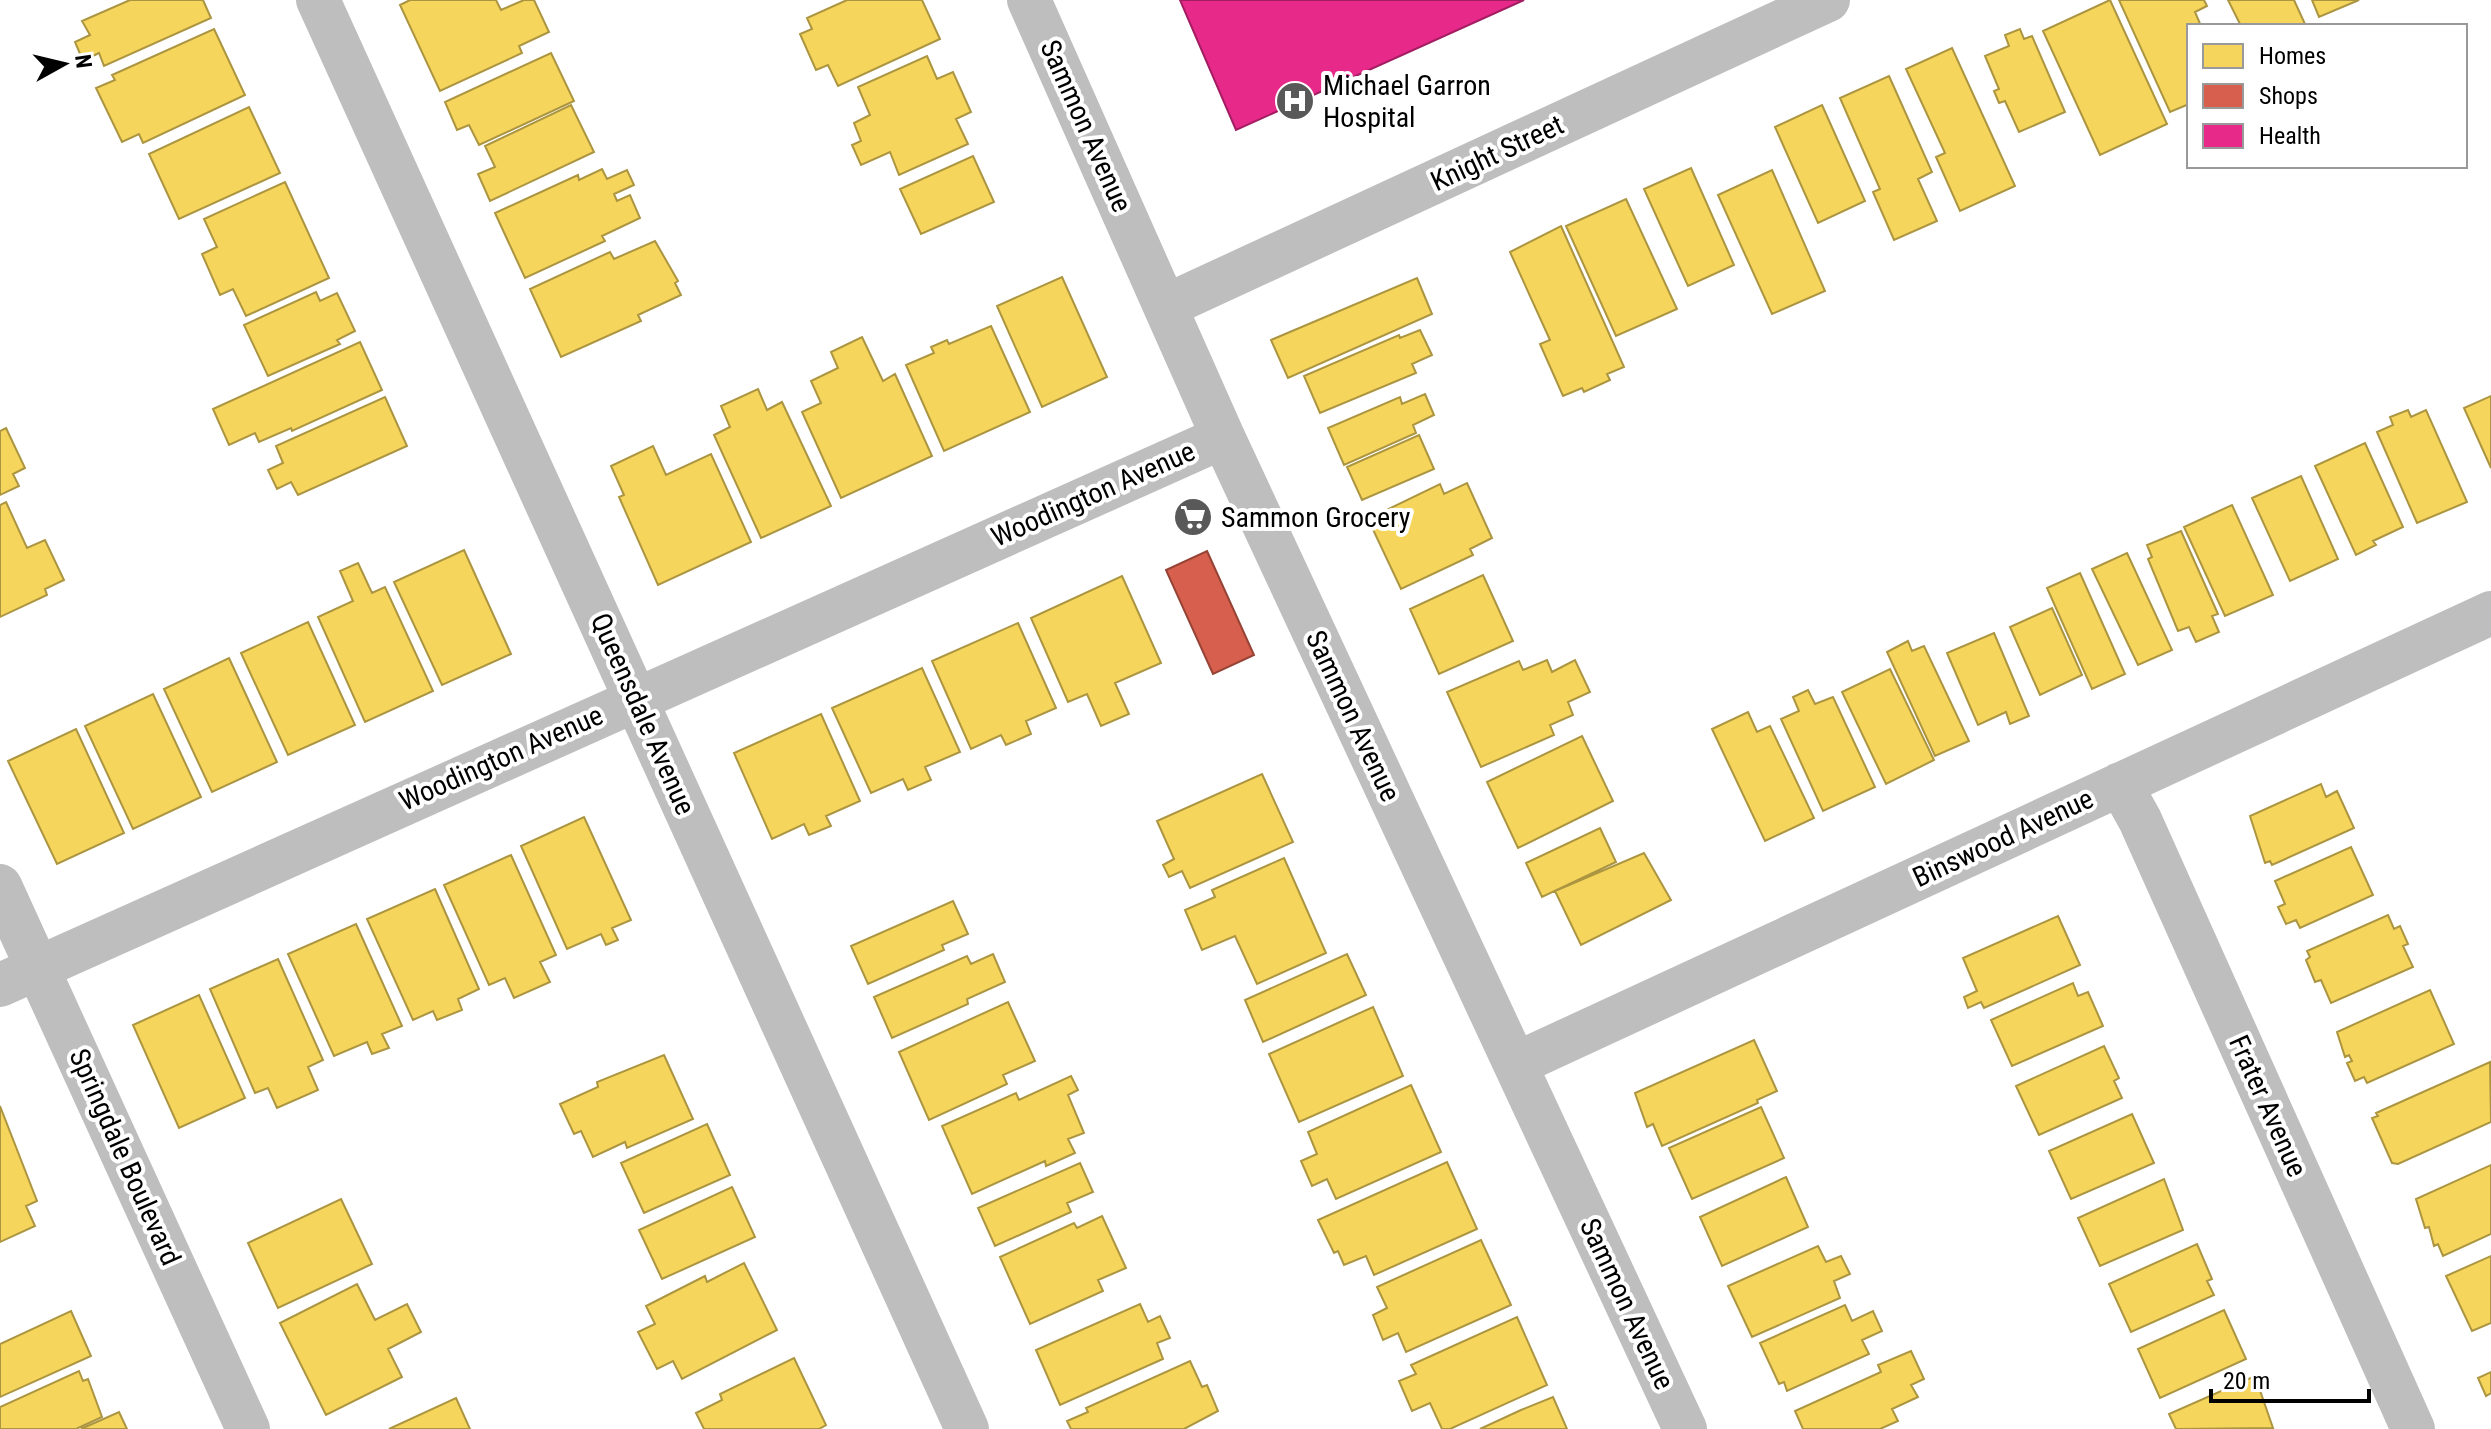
<svg xmlns="http://www.w3.org/2000/svg" width="2491" height="1429" font-family="'Roboto Condensed',sans-serif">
<style>
.homes{fill:#f6d55c;stroke:#ac9540;stroke-width:2}
.shops{fill:#d6604d;stroke:#964336;stroke-width:2}
.health{fill:#e7298a;stroke:#a21d61;stroke-width:2}
.lines{fill:none;stroke-linecap:round;stroke-linejoin:round}
.minor{stroke:#bebebe;stroke-width:44}
.labels{text-anchor:middle;dominant-baseline:central;stroke-width:8;stroke-linejoin:round;paint-order:stroke}
.poi-label{font-size:28px;fill:#000;stroke:#fff;text-anchor:start}
.street-label{font-size:28px;fill:#000;stroke:#fff}
</style>
<rect width="100%" height="100%" fill="#fff"/>
<!-- homes -->
<path class="homes" d="M130,0H203L211,18L104,66L99,53L83,61L75,42L90,35L82,21Z
M410,0H496L501,10L524,0H534L549,32L519,46L522,53L440,91L400,5Z
M847,0H922L940,39L838,86L828,65L816,70L800,34L812,29L807,18Z
M2110,0L2167,124L2100,155L2043,31Z
M2119,0H2204L2207,6L2195,12L2201,26H2189V104L2170,112Z
M2228,0H2294L2305,24L2241,26Z
M2312,0H2359L2319,17Z
M214,29L245,95L143,143L139,134L122,142L96,88L115,80L112,75Z
M2020,29L2024,39L2032,36L2065,112L2019,132L2005,101L1999,103L1994,91L1999,89L1985,56L2009,46L2005,35Z
M1952,48L2015,186L1960,211L1936,157L1945,153L1906,69Z
M551,53L574,101L479,145L469,125L457,130L445,102Z
M927,56L937,79L953,72L971,112L956,119L968,144L899,175L890,152L861,165L852,145L861,141L854,123L870,115L858,87Z
M1889,76L1932,172L1918,179L1937,221L1894,240L1873,192L1880,189L1840,98Z
M571,105L594,152L490,201L478,174L495,167L485,146Z
M1822,105L1865,201L1818,223L1775,127Z
M249,107L280,173L179,219L149,154Z
M973,156L994,202L921,234L900,189Z
M1691,168L1734,265L1688,286L1644,189Z
M602,169L607,179L627,170L634,185L614,194L617,201L630,195L640,218L602,236L605,241L525,278L495,213L578,175L579,180Z
M1772,170L1825,291L1772,314L1718,195Z
M285,182L329,278L246,316L233,289L220,295L202,254L217,247L204,219Z
M1626,199L1677,309L1616,336L1566,226Z
M1561,226L1624,367L1607,374L1610,380L1584,392L1582,388L1563,396L1540,344L1550,340L1510,252Z
M655,241L678,281L675,283L681,295L638,315L641,321L561,357L530,289L610,252L614,259Z
M1062,277L1107,377L1042,407L997,306Z
M1417,278L1432,314L1288,378L1271,340Z
M316,292L320,301L337,293L355,331L337,340L340,344L268,376L244,325Z
M991,326L1030,412L944,451L906,365L934,353L931,347L947,340L949,344Z
M1420,330L1432,355L1412,364L1416,373L1320,413L1304,376L1399,335L1400,338Z
M862,337L883,381L895,374L932,456L841,498L802,412L821,403L811,381L838,368L831,352Z
M360,342L382,390L292,431L291,428L259,442L255,433L229,445L213,409Z
M758,389L767,410L782,402L831,506L761,538L714,435L730,427L721,406Z
M1425,394L1434,415L1413,425L1416,433L1344,465L1328,428L1400,397L1402,404Z
M2491,396V468L2464,408Z
M385,397L407,446L298,495L291,482L277,489L268,470L283,463L276,446Z
M2408,410L2411,417L2426,410L2467,502L2417,523L2377,432L2393,425L2390,417Z
M6,428L25,468L13,474L19,486L0,495V431Z
M1419,435L1434,469L1362,500L1347,467Z
M2365,443L2403,527L2373,541L2376,545L2356,555L2315,466Z
M653,446L666,475L711,454L751,542L658,585L619,497L624,495L611,466Z
M2301,476L2338,559L2290,581L2252,498Z
M1467,483L1492,538L1470,549L1473,555L1401,589L1368,519L1440,484L1444,494Z
M6,502L27,548L45,540L64,580L45,589L47,595L0,617V505Z
M2232,505L2273,595L2225,616L2184,527Z
M2181,531L2218,614L2212,616L2219,632L2196,642L2189,627L2178,631L2148,559L2152,557L2147,545Z
M464,550L511,654L442,685L394,582Z
M2127,553L2172,650L2138,665L2092,569Z
M358,563L372,593L385,587L433,691L365,722L318,617L353,601L340,571Z
M2080,573L2125,674L2092,689L2047,588Z
M1483,575L1513,641L1439,674L1410,609Z
M1122,576L1161,663L1115,683L1129,714L1101,726L1087,694L1068,702L1031,618Z
M2052,608L2082,675L2040,695L2010,627Z
M308,622L355,725L288,755L241,653Z
M1018,623L1056,708L1026,721L1031,734L1006,745L1001,735L971,749L932,661Z
M1994,633L2029,716L2010,724L2006,712L1978,725L1947,653Z
M1908,641L1912,651L1924,646L1969,741L1935,756L1887,652Z
M229,658L277,762L212,792L164,689Z
M1547,660L1552,672L1575,660L1590,692L1568,702L1573,715L1550,725L1554,735L1481,767L1447,692L1519,661L1523,670Z
M922,668L960,752L925,767L931,780L908,790L903,779L871,793L832,708Z
M1890,669L1934,760L1886,784L1842,692Z
M1808,690L1815,704L1833,697L1875,787L1823,811L1781,719L1799,711L1793,697Z
M153,694L201,797L133,829L85,726Z
M1748,712L1757,732L1770,726L1814,818L1765,841L1712,729Z
M821,714L860,801L826,816L831,826L809,835L804,824L772,839L734,753Z
M76,729L124,833L57,864L8,761Z
M1582,736L1613,801L1518,848L1487,782Z
M1262,774L1293,842L1190,888L1182,871L1169,877L1163,865L1174,859L1157,821Z
M2321,784L2326,797L2337,791L2354,828L2272,865L2270,861L2265,863L2250,816Z
M584,817L631,920L612,928L618,940L606,945L601,934L567,949L521,846Z
M1600,828L1616,862L1542,897L1526,863Z
M2351,847L2373,895L2300,928L2296,920L2286,924L2278,907L2285,904L2275,881Z
M1644,853L1671,900L1581,945L1555,891Z
M511,855L556,955L540,962L550,982L514,998L505,978L489,985L444,885Z
M1284,858L1326,953L1257,984L1235,936L1202,950L1185,910L1215,897L1212,890Z
M435,889L479,989L458,999L462,1010L437,1020L433,1011L413,1020L367,919Z
M953,901L968,934L942,945L944,950L868,984L851,946Z
M2388,915L2394,929L2400,926L2408,944L2403,946L2413,967L2331,1003L2321,980L2315,982L2306,960L2310,957L2307,951Z
M2058,916L2080,965L1984,1008L1981,1002L1968,1008L1964,997L1977,991L1963,958Z
M356,924L402,1026L382,1034L389,1048L372,1054L367,1042L334,1056L288,954Z
M993,954L1005,982L967,999L968,1004L892,1038L874,997L967,956L971,964Z
M1347,954L1366,995L1263,1042L1245,1000Z
M278,959L323,1060L308,1067L318,1090L277,1108L268,1088L255,1093L210,989Z
M2073,983L2078,996L2088,992L2103,1026L2012,1066L1991,1020Z
M2430,990L2454,1044L2367,1083L2364,1077L2355,1081L2347,1063L2352,1061L2349,1055L2345,1057L2337,1032Z
M199,995L245,1098L179,1128L133,1025Z
M1008,1002L1035,1061L1003,1075L1007,1084L929,1120L899,1052Z
M1373,1007L1403,1076L1299,1122L1269,1054Z
M1754,1040L1777,1091L1757,1100L1758,1103L1662,1146L1653,1124L1647,1127L1635,1093Z
M2104,1046L2119,1078L2114,1081L2122,1098L2039,1135L2016,1086Z
M664,1055L693,1119L627,1148L625,1142L593,1157L581,1131L574,1134L560,1104L598,1087L597,1082Z
M2490,1062L2491,1122L2398,1164L2392,1163L2372,1118L2378,1116L2376,1113Z
M1071,1076L1078,1090L1068,1095L1084,1133L1068,1139L1075,1153L1046,1166L1045,1161L972,1194L942,1126L1016,1093L1019,1100Z
M1411,1085L1441,1152L1336,1199L1327,1179L1312,1186L1301,1161L1317,1154L1308,1132Z
M0,1106L37,1201L26,1206L35,1226L0,1242Z
M1761,1107L1784,1158L1692,1199L1669,1148Z
M2132,1114L2154,1163L2071,1199L2049,1151Z
M707,1124L730,1175L644,1213L621,1163Z
M1447,1162L1477,1229L1374,1275L1366,1256L1344,1265L1338,1251L1334,1253L1318,1220Z
M1080,1163L1093,1192L1067,1203L1071,1212L995,1246L978,1208Z
M2491,1165V1234L2443,1256L2438,1244L2434,1246L2429,1227L2425,1228L2416,1199Z
M1786,1177L1808,1227L1722,1266L1700,1217Z
M2164,1179L2183,1230L2100,1266L2078,1218Z
M732,1187L755,1237L662,1279L639,1230Z
M341,1199L372,1264L278,1308L248,1243Z
M1102,1216L1126,1268L1098,1280L1103,1291L1030,1324L1000,1257L1074,1223L1077,1228Z
M1481,1240L1511,1305L1406,1352L1398,1333L1383,1340L1373,1315L1387,1308L1377,1287Z
M2197,1244L2212,1279L2207,1281L2214,1295L2131,1332L2109,1284Z
M1818,1246L1826,1262L1841,1256L1850,1274L1834,1281L1840,1298L1752,1337L1728,1286Z
M2491,1256V1323L2472,1331L2446,1276Z
M744,1263L777,1330L682,1379L673,1361L657,1369L638,1332L655,1324L646,1306L705,1276L707,1282Z
M357,1284L375,1320L407,1304L421,1332L388,1349L402,1377L326,1415L280,1323Z
M1140,1304L1148,1322L1160,1316L1170,1338L1157,1343L1163,1359L1060,1405L1036,1350Z
M1845,1305L1852,1321L1873,1311L1882,1331L1862,1340L1869,1354L1787,1391L1784,1382L1779,1384L1760,1343Z
M2224,1310L2246,1359L2160,1398L2138,1349Z
M71,1311L91,1356L0,1397V1344Z
M1517,1317L1547,1385L1450,1429H1442L1430,1403L1412,1411L1399,1381L1416,1374L1411,1365Z
M1911,1351L1924,1379L1911,1385L1918,1397L1892,1409L1898,1421L1880,1429H1803L1795,1411L1881,1372L1878,1365Z
M794,1358L826,1425L819,1429H704L696,1413L722,1400L720,1394Z
M1190,1361L1202,1387L1207,1385L1218,1411L1184,1429H1071L1067,1421L1088,1412L1086,1408Z
M79,1371L83,1381L88,1379L102,1417L76,1429H0V1407Z
M2491,1372V1393L2486,1396L2478,1378Z
M2255,1376L2273,1428L2176,1429L2169,1414Z
M1553,1397L1567,1429H1480L1521,1410Z
M456,1398L470,1429H389Z
M119,1412L127,1429H81Z"/>
<!-- shops -->
<path class="shops" d="M1207,551L1254,655L1213,674L1166,570Z"/>
<!-- health -->
<path class="health" d="M1180,0H1524L1236,130Z"/>
<g class="lines">
<!-- minor -->
<path class="minor" d="M318,0L967,1429
M1029,0L1223,437L1685,1429
M1166,306L1828,0
M2120,784L2140,820L2413,1429
M0,886L248,1429
M0,985L1223,437
M1516,1064L2491,613"/>
</g>
<!-- icons -->
<defs>
<symbol id="hospital-disc" viewBox="-11 -11 22 22"><circle r="9.5" fill="#595959" stroke="#fff"/><path d="M-5-5h3v3.5h4V-5h3V5h-3V1.5h-4V5h-3Z" fill="#fff"/></symbol>
<symbol id="supermarket-disc" viewBox="-11 -11 22 22"><circle r="9.5" fill="#595959" stroke="#fff"/><path d="M-6-5.5h2.5l.6 2H6L4.5 2H-2.5L-4.4-4H-6ZM-1.5 3.2a1.3 1.3 0 1 0 .1 0ZM3 3.2a1.3 1.3 0 1 0 .1 0Z" fill="#fff"/></symbol>
</defs>
<g fill-rule="evenodd">
<use href="#hospital-disc" x="1273" y="79" width="44" height="44"/>
<use href="#supermarket-disc" x="1171" y="495" width="44" height="44"/>
</g>
<g class="labels">
<!-- poi labels -->
<g class="poi-label">
<text x="1323" y="85">Michael Garron<tspan x="1323" dy="32">Hospital</tspan></text>
<text x="1221" y="517">Sammon Grocery</text>
</g>
<!-- street labels -->
<g class="street-label">
<text transform="translate(1086 126) rotate(66)">Sammon Avenue</text>
<text transform="translate(1497 153) rotate(-25)">Knight Street</text>
<text transform="translate(1093 494) rotate(-24)">Woodington Avenue</text>
<text transform="translate(643 714) rotate(66)">Queensdale Avenue</text>
<text transform="translate(1353 716) rotate(65)">Sammon Avenue</text>
<text transform="translate(501 758) rotate(-24)">Woodington Avenue</text>
<text transform="translate(2003 838) rotate(-25)">Binswood Avenue</text>
<text transform="translate(2268 1106) rotate(66)">Frater Avenue</text>
<text transform="translate(125 1157) rotate(66)">Springdale Boulevard</text>
<text transform="translate(1627 1304) rotate(65)">Sammon Avenue</text>
</g>
</g>
<!-- legend -->
<rect x="2187" y="24" width="280" height="144" fill="#ffffff" stroke="#999999" stroke-width="2"/>
<rect x="2203" y="44" width="40" height="24" fill="#f6d55c" stroke="#999999" stroke-width="2"/>
<text x="2259" y="64" font-size="24" fill="#000000">Homes</text>
<rect x="2203" y="84" width="40" height="24" fill="#d6604d" stroke="#999999" stroke-width="2"/>
<text x="2259" y="104" font-size="24" fill="#000000">Shops</text>
<rect x="2203" y="124" width="40" height="24" fill="#e7298a" stroke="#999999" stroke-width="2"/>
<text x="2259" y="144" font-size="24" fill="#000000">Health</text>
<!-- north arrow -->
<g transform="translate(64 64) rotate(82)" stroke="#ffffff" stroke-width="6" paint-order="stroke">
<path d="M0-6L14 30L0 20L-14 30Z" fill="#000000"/>
<text y="-12" font-size="22" font-weight="bold" text-anchor="middle" fill="#000000">N</text>
</g>
<!-- scale -->
<path d="M2211 1389v12h158v-12" fill="none" stroke="#000000" stroke-width="4"/>
<text x="2223" y="1389" font-size="24" fill="#000000" stroke="#ffffff" stroke-width="6" paint-order="stroke">20 m</text>
</svg>
